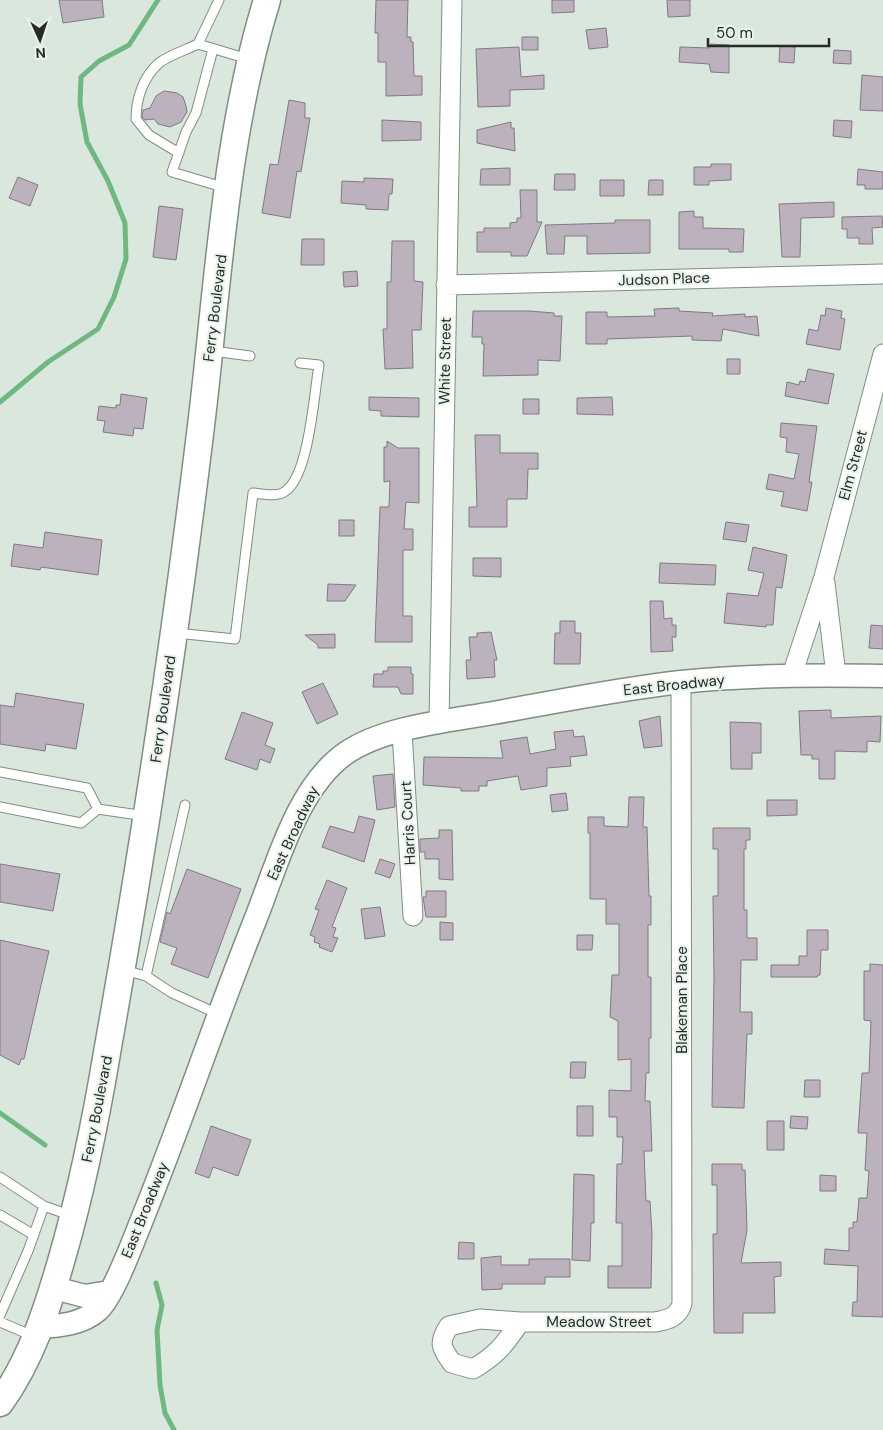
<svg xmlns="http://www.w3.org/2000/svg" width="883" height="1430" font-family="'DM Sans',sans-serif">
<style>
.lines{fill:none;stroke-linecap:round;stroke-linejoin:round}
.stream{stroke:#6fb882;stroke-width:5}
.building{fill:#bcb2bd;stroke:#827883}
.service-casing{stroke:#818d83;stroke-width:11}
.minor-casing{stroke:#818d83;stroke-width:21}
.tertiary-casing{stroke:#818d83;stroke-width:25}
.secondary-casing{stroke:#818d83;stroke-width:29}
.service{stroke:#fff;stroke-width:9}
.minor{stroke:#fff;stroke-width:19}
.tertiary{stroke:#fff;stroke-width:22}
.secondary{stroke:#fff;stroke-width:26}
.labels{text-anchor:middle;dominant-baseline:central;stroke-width:4;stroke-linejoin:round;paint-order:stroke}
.street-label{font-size:15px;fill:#272b28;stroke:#e7f4ea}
</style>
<rect width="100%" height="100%" fill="#dae7dd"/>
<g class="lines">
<!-- stream -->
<path class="stream" d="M0,402L48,362L98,329L114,297L126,259L125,223L108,181L87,142L80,104L81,77L99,61L129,45L158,0
M0,1113L45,1145
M156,1283L162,1305L157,1330L160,1385L165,1413L174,1430"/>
</g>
<!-- building -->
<path class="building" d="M59,0H102L104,17L63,23Z
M376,0H408L407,37H411V42H413L414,76H422V95L386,96V62H378V33H375Z
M552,0H574V12L552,13Z
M667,0H690V16L668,17Z
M606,28L608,47L589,49L586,30Z
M522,37H538V50H522Z
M710,44L729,45V73L711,72L709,64L679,62L680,47L710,48Z
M780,46L795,47L794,63L779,62Z
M519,47L521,77L544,75V89L510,90V106L478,107L476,49Z
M834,50L851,51V64L833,63Z
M862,75L883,77V111L860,110Z
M164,91L177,93L183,97L186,106L187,112L181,122L170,127L158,124L154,119L145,120L142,117L143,110L150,108L156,96Z
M289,100L305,103V118H310L301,172L297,171L290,218L262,213L270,164L278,165Z
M382,120L421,122V140L382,141Z
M834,120L852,121L851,138L833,136Z
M511,122V128H514L515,151L477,143V130Z
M711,164H731V180L709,181V185H694V167H711Z
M510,168V185H480L481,169Z
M858,169L883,172V189H865V185H857Z
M555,174H575V190H554Z
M18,177L38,185L30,206L9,198Z
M364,178L393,179L392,194H389L388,210L366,209V205L341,203L342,181L364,182Z
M600,180H624V196H600Z
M649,180H663V195H648Z
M520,190H537V222H542L527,256H511V252H477V232H484V228H510V223L517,222V218H521Z
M834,202V217L801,218L800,257H782L779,204Z
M159,206L183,209L176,260L153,257Z
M694,211V217H703V228L744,229L743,252H729V249H679V212Z
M882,216L883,227L872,228L873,244H859V238H847V229H842V217Z
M615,220H650V253L587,254V236H565L564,254H547L545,225L615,223Z
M302,239H324V265H301Z
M392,241H414V281L423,282L421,330H412L413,368L385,369L383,329H387V282H391Z
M357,271L358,286L344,287L343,272Z
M679,308V311L713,313L712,316L745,314V317L757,316L759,336L723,329L721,341L692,340V336L607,339V344H586V312H607V317L655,316L654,309Z
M826,308L842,311L841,318L845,319L840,350L806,344L809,329L818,331L821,315L825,316Z
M473,311H529L554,313V316H562L560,361L538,360V375L483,376L484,344H482V337H472Z
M727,359H740V374H727Z
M808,369L834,374L828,404L785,396L787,382L799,385L800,381L805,382Z
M121,394L147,398L143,429L134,428L133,436L103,432L105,421L97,420L99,406L116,408V405H120Z
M369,397L419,398V417L381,416V411L369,410Z
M612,397L613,415L577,414V398Z
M523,399H539V414H523Z
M781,423L817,426L809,482H812L807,511L781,506L784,492L766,489L769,474L794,479L799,454L786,452L787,438L780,437Z
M475,435H500V453H538V469H528L527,499H507V527H469V507H477Z
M387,441L398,448H419V503L406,502L404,529H413V550H403V616H412V642H375L380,507H389L390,481L384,482V447H387Z
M339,520H354V536H339Z
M726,522L749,525L746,542L723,539Z
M45,532L102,540L98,575L41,567L40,570L11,566L14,544L43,548Z
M753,547L787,555L782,588L776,587L773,625H766V627L724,623L727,593L758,596L764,573L748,570Z
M473,558H501V577L473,576Z
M660,563L716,565L715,585L659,583Z
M328,584L356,585L345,601H327Z
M650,601H663L664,619L672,618V625H676V637H672L673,651L651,652Z
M560,621H575V633H581L580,664H554L555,633H560Z
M871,625L883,626V649L869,648Z
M491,632L497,660H494L495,677L467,679L466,660H471L469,637H477V633Z
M335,634V648H318V645L305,635Z
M388,667H411V674H413V694H401L398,687H373L374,674H383V671H388Z
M323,683L338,714L317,724L302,692Z
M16,693L84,704L76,749L46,744L45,751L0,744V705L14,707Z
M831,710V718L881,716L880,742L867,741V752L835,751V779H819V759H812V755H801L799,711Z
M242,712L273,723L265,745L275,749L270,763L260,759L257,770L225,759Z
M660,716L662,746L644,748L639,721Z
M730,722L761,723V753H752V769H731Z
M573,730L574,737L584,736L587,755L570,757L571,766L547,768V786L521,790L518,776L487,781V786H479V791H461V788L423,785L424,757L503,758L500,741L527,737L530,754L556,749L554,732Z
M393,774L395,807L377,810L373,776Z
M566,793L568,810L552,812L550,795Z
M629,797H644L643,827H647L649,896H651V925H648V977H651V1038H649V1073H646L645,1101H650L652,1151H644L646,1201H650L652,1234L651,1288H608V1266H622V1223H616L617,1164H622L623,1137H617V1117H609V1090L631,1091V1059L618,1060V1021L610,1017L612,975H619V924H606V899H590V833H588V817H604V826L628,827Z
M767,800H797V815L767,816Z
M359,816L375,820L364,862L322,847L330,826L354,833Z
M713,828H750V840H746V849H744V910H747V938H757V960H741L740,1012H752V1034H747L744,1108L712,1107L714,977L713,896H718V849H713Z
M439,830H452L453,880L439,879V859H425V852H420V839L439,838Z
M380,859L395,864L390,878L375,873Z
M0,864L60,874L53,911L0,902Z
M187,869L241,889L208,978L171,964L177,948L160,942L167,912L170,914Z
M327,880L347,888L332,927L336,928L333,937L338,938L332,952L319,947L320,944L314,942L315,937L310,935L319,910L315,909Z
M426,891H446V917H426L423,897H426Z
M380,907L385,936L365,939L361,909Z
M440,922L453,923V940H440Z
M807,930H828V950H821L820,975H818L817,977H771V965H799V956H807Z
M577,935H593L592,950H577Z
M0,940L49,951L24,1059H21L19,1065L0,1055Z
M870,964L883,965V1317L852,1316L853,1302H857L858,1266L824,1264L825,1249L849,1251V1228H853V1222H857L859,1198H867L869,1171L865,1170L867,1133H858L862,1073H869L871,1021L864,1020V971H870Z
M571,1062H586L585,1078H570Z
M805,1080H820V1097H804Z
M577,1106H593V1136H577Z
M791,1116L808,1117L807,1129L790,1128Z
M767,1121H784V1150H767Z
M211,1126L251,1140L238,1176L213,1167L209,1178L195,1173Z
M712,1164H742V1170H745L747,1230L741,1263L781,1262V1276L774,1277L775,1313H743V1333H714L713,1234H717V1185H712Z
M574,1174L594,1175V1223H591L590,1261L572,1260Z
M820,1175L836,1176V1191H820Z
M459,1242L474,1243V1259H458Z
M501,1256V1265H529V1259H570V1277H545V1284H502V1289L482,1290L481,1258Z"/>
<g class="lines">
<defs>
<path id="service" d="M219,0L198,44L248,59
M213,49L196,113L186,132L172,172L226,188
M179,153L149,135L136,119C136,99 143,77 159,63C169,55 186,50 198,44
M213,351L250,356
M176,633L235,639L253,493C264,494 278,498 287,490C309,472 314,395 319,365L300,363
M0,772L87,788L98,809
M0,807L81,823L98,809L145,816
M123,970L146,976L185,805
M146,976L172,993L218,1014
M0,1177L44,1206L72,1216
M0,1215L34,1235
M0,1315L28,1251L44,1206
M0,1322L33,1336"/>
<path id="minor" d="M446,285L883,274
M825,583L836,675
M792,675L824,577L883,354
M439,722L452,0
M402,731L413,916
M520,1322C505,1344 497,1355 473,1369L452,1363C441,1347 438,1343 449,1326L480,1319L520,1322H655C668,1320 678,1317 682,1304L681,682"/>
<path id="tertiary" d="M54,1288L85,1296L109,1292
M40,1327C60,1326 82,1324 98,1310C114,1295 134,1239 143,1217C183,1118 216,1017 256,918C277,865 297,787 346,753C384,727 447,721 493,713C555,702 618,689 681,682C748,675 815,675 883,676"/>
<path id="secondary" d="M0,1403C31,1360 47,1310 62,1258C82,1189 96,1119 108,1047C144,844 175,639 200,434C218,290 224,140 267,0"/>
</defs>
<!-- service casing -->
<use href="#service" class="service-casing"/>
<!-- minor casing -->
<use href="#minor" class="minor-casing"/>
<!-- tertiary casing -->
<use href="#tertiary" class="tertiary-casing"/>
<!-- secondary casing -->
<use href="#secondary" class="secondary-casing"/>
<!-- service -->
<use href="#service" class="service"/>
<!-- minor -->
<use href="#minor" class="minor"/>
<!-- tertiary -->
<use href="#tertiary" class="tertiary"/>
<!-- secondary -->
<use href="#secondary" class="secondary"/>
</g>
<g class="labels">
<!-- street labels -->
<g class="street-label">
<text transform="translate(664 279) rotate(-2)">Judson Place</text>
<text transform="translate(215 308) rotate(-83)">Ferry Boulevard</text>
<text transform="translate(445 361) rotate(-89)">White Street</text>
<text transform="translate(853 465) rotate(-75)">Elm Street</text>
<text transform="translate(674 685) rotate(-6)">East Broadway</text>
<text transform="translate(163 709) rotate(-82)">Ferry Boulevard</text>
<text transform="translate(408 823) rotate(-93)">Harris Court</text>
<text transform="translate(293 833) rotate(-65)">East Broadway</text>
<text transform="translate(682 1000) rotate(-90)">Blakeman Place</text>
<text transform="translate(97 1109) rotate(-79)">Ferry Boulevard</text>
<text transform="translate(145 1210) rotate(-68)">East Broadway</text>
<text x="599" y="1322">Meadow Street</text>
</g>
</g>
<!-- north arrow -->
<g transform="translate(40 40) rotate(177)" stroke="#e7f4ea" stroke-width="4" paint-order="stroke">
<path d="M0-4L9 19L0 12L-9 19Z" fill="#272b28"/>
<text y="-8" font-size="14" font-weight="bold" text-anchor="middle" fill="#272b28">N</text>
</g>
<!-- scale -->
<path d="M708 38v8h121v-8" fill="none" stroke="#272b28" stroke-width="2.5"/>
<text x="716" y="38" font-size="15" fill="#272b28" stroke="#e7f4ea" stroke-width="4" paint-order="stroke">50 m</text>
</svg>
